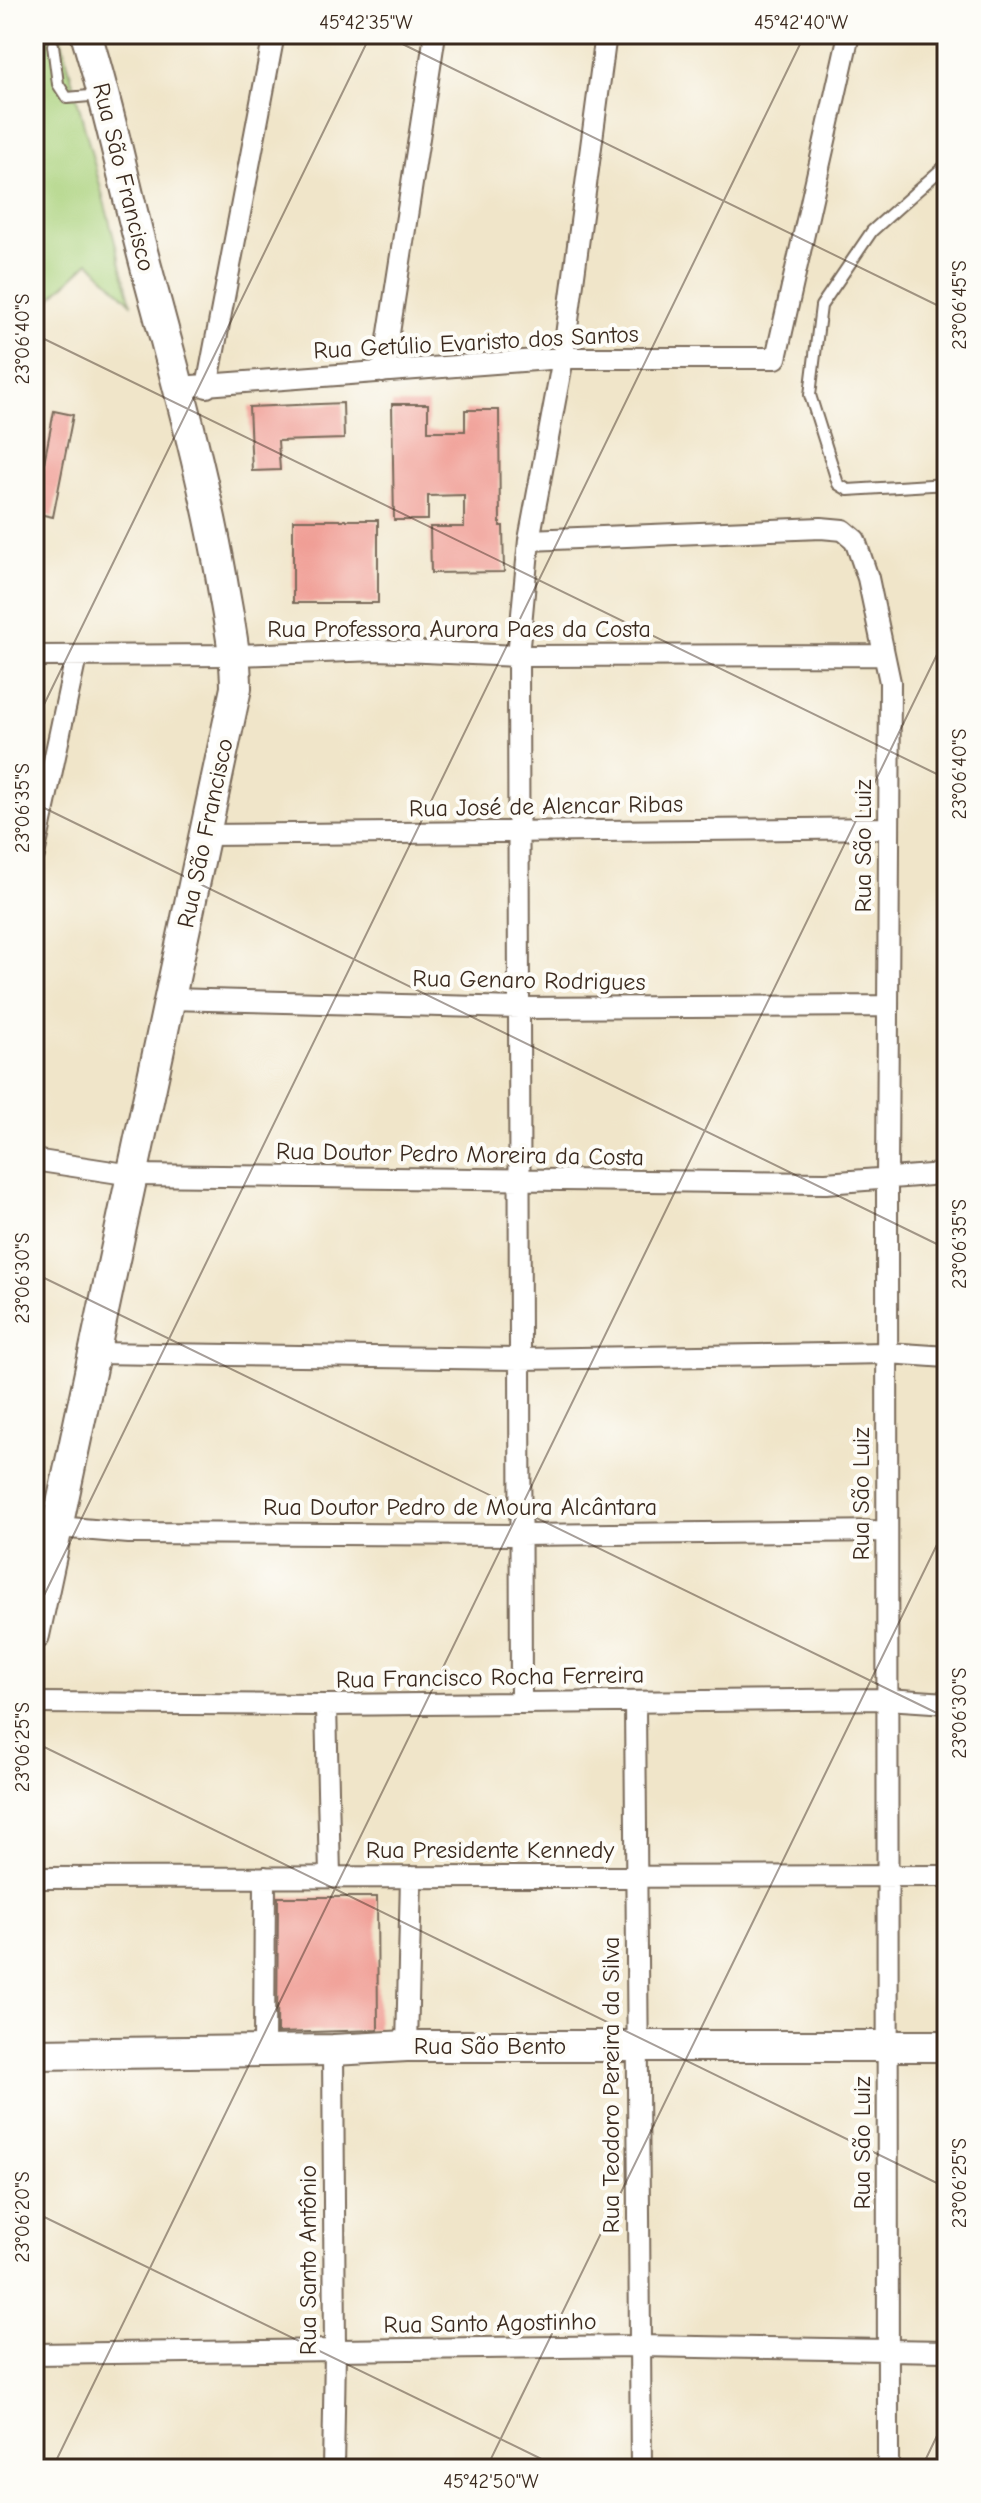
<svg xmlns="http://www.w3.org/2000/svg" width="981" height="2503" font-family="'Comic Neue',sans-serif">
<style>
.green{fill:#aad27d;stroke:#727e4e;stroke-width:2}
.building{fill:#f09d94}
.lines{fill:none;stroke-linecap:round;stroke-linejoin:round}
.lane-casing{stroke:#7a6b5a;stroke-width:14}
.street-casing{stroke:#7a6b5a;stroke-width:24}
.secondary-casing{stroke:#7a6b5a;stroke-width:34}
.lane{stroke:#fff;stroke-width:10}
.street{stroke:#fff;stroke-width:20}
.secondary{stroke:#fff;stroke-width:30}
.ticks{fill:none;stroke:#3b2a1e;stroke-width:2;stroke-opacity:0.45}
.labels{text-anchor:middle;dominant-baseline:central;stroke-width:8;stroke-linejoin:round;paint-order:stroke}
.street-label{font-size:24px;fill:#3b2a1e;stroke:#fdfcf7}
.neatline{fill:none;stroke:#3b2a1e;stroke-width:3}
.ticks-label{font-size:20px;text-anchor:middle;fill:#3b2a1e}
</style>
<rect width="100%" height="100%" fill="#fdfcf7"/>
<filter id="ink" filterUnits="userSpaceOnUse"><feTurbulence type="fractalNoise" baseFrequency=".0125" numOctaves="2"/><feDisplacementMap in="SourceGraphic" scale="16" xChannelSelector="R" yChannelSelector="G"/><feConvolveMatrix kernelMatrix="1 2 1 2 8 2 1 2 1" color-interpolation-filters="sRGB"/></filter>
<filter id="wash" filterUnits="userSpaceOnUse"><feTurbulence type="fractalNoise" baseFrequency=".006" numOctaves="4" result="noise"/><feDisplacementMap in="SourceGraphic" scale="32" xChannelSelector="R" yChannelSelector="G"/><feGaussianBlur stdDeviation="1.8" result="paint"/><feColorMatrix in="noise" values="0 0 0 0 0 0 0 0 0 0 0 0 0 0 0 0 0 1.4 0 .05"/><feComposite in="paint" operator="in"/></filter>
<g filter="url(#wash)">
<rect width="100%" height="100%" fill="#f0e5c9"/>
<!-- green -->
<path class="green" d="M34,34H60L131,303L89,262L34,314Z"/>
<g id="blocks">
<!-- building -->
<path class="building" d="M343,403L344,439L278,441L280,470L252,471L249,407Z
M392,404H428V431H465V410H499L500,526H503L504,572L431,573L430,527H464V495L428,496V520H394Z
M54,411L73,415L53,517L34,513V494H38Z
M293,520H378V603H293Z
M278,1897H377L378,2030L277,2033Z"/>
</g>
</g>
<g filter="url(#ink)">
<use href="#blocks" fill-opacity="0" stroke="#7a6b5a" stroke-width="2"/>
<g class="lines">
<defs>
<path id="lane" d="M53,45L58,84L67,98L101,95
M947,164L872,231L821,306L810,395L838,484L848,490L947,484"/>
<path id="street" d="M383,372L435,34
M179,387L563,358H776L849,34
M207,387L274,34
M529,540L821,528L843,530L855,540L868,578L890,682L887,1178L888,2469
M34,656L236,655L378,650L518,656L884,655
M204,835L889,828
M34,855L76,657
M170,999L519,1008L888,1006
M34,1160L132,1175L826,1183L930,1175L947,1172
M93,1353L520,1359L888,1353L947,1357
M34,1525L129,1533L520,1535L887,1531
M521,1702L518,656L529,540L563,358L606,34
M635,1702L641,2469
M34,1703L326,1705L887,1699L947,1703
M326,1705L330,1876
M34,1878L947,1876
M407,2046L411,1877
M264,2050L265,1877
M333,2050L335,2352L333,2469
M34,2354L638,2346L947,2351"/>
<path id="secondary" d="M34,1635L236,688C236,650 227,613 221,575C203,473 175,374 148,274C126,194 111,113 86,34
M34,2054L333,2050L407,2046H947"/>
</defs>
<!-- lane casing -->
<use href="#lane" class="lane-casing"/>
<!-- street casing -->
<use href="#street" class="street-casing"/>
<!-- secondary casing -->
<use href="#secondary" class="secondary-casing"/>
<!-- lane -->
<use href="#lane" class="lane"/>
<!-- street -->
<use href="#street" class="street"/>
<!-- secondary -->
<use href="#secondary" class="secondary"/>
</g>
</g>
<!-- ticks -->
<path class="ticks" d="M382,34L947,310M34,334L947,779M34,725L371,34M34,803L947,1249M34,1273L947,1718M34,1616L805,34M34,1742L947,2188M34,2212L562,2469M52,2469L947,634M486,2469L947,1524M921,2469L947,2415"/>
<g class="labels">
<!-- street labels -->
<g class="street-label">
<text transform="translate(124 177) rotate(76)">Rua São Francisco</text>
<text transform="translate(476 342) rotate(-3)">Rua Getúlio Evaristo dos Santos</text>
<text x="459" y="629">Rua Professora Aurora Paes da Costa</text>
<text transform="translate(546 806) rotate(-1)">Rua José de Alencar Ribas</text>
<text transform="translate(205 833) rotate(-78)">Rua São Francisco</text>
<text transform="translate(863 846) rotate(-90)">Rua São Luiz</text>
<text transform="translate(529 980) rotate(1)">Rua Genaro Rodrigues</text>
<text transform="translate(460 1154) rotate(1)">Rua Doutor Pedro Moreira da Costa</text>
<text transform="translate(861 1494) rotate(-90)">Rua São Luiz</text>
<text x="460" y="1507">Rua Doutor Pedro de Moura Alcântara</text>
<text transform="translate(490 1677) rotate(-1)">Rua Francisco Rocha Ferreira</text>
<text x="490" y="1850">Rua Presidente Kennedy</text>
<text x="490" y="2046">Rua São Bento</text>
<text transform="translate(611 2085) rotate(-90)">Rua Teodoro Pereira da Silva</text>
<text transform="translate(862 2143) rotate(-90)">Rua São Luiz</text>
<text transform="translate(308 2260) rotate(-90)">Rua Santo Antônio</text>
<text transform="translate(490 2323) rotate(-1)">Rua Santo Agostinho</text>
</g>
</g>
<!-- margin -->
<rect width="981" height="2503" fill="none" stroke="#fdfcf7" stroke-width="88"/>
<rect x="44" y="44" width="893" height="2415" class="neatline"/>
<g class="ticks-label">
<text x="366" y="29">45°42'35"W</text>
<text x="801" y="29">45°42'40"W</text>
<text transform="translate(959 305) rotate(-90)" y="7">23°06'45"S</text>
<text transform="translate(22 339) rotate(-90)" y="7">23°06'40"S</text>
<text transform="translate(959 774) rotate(-90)" y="7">23°06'40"S</text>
<text transform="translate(22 808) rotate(-90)" y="7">23°06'35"S</text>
<text transform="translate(959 1244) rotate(-90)" y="7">23°06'35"S</text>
<text transform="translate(22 1278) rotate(-90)" y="7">23°06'30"S</text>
<text transform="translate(959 1713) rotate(-90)" y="7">23°06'30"S</text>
<text transform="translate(22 1747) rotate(-90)" y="7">23°06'25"S</text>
<text transform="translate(959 2183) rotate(-90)" y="7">23°06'25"S</text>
<text transform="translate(22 2217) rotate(-90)" y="7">23°06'20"S</text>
<text x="491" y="2488">45°42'50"W</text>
</g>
</svg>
